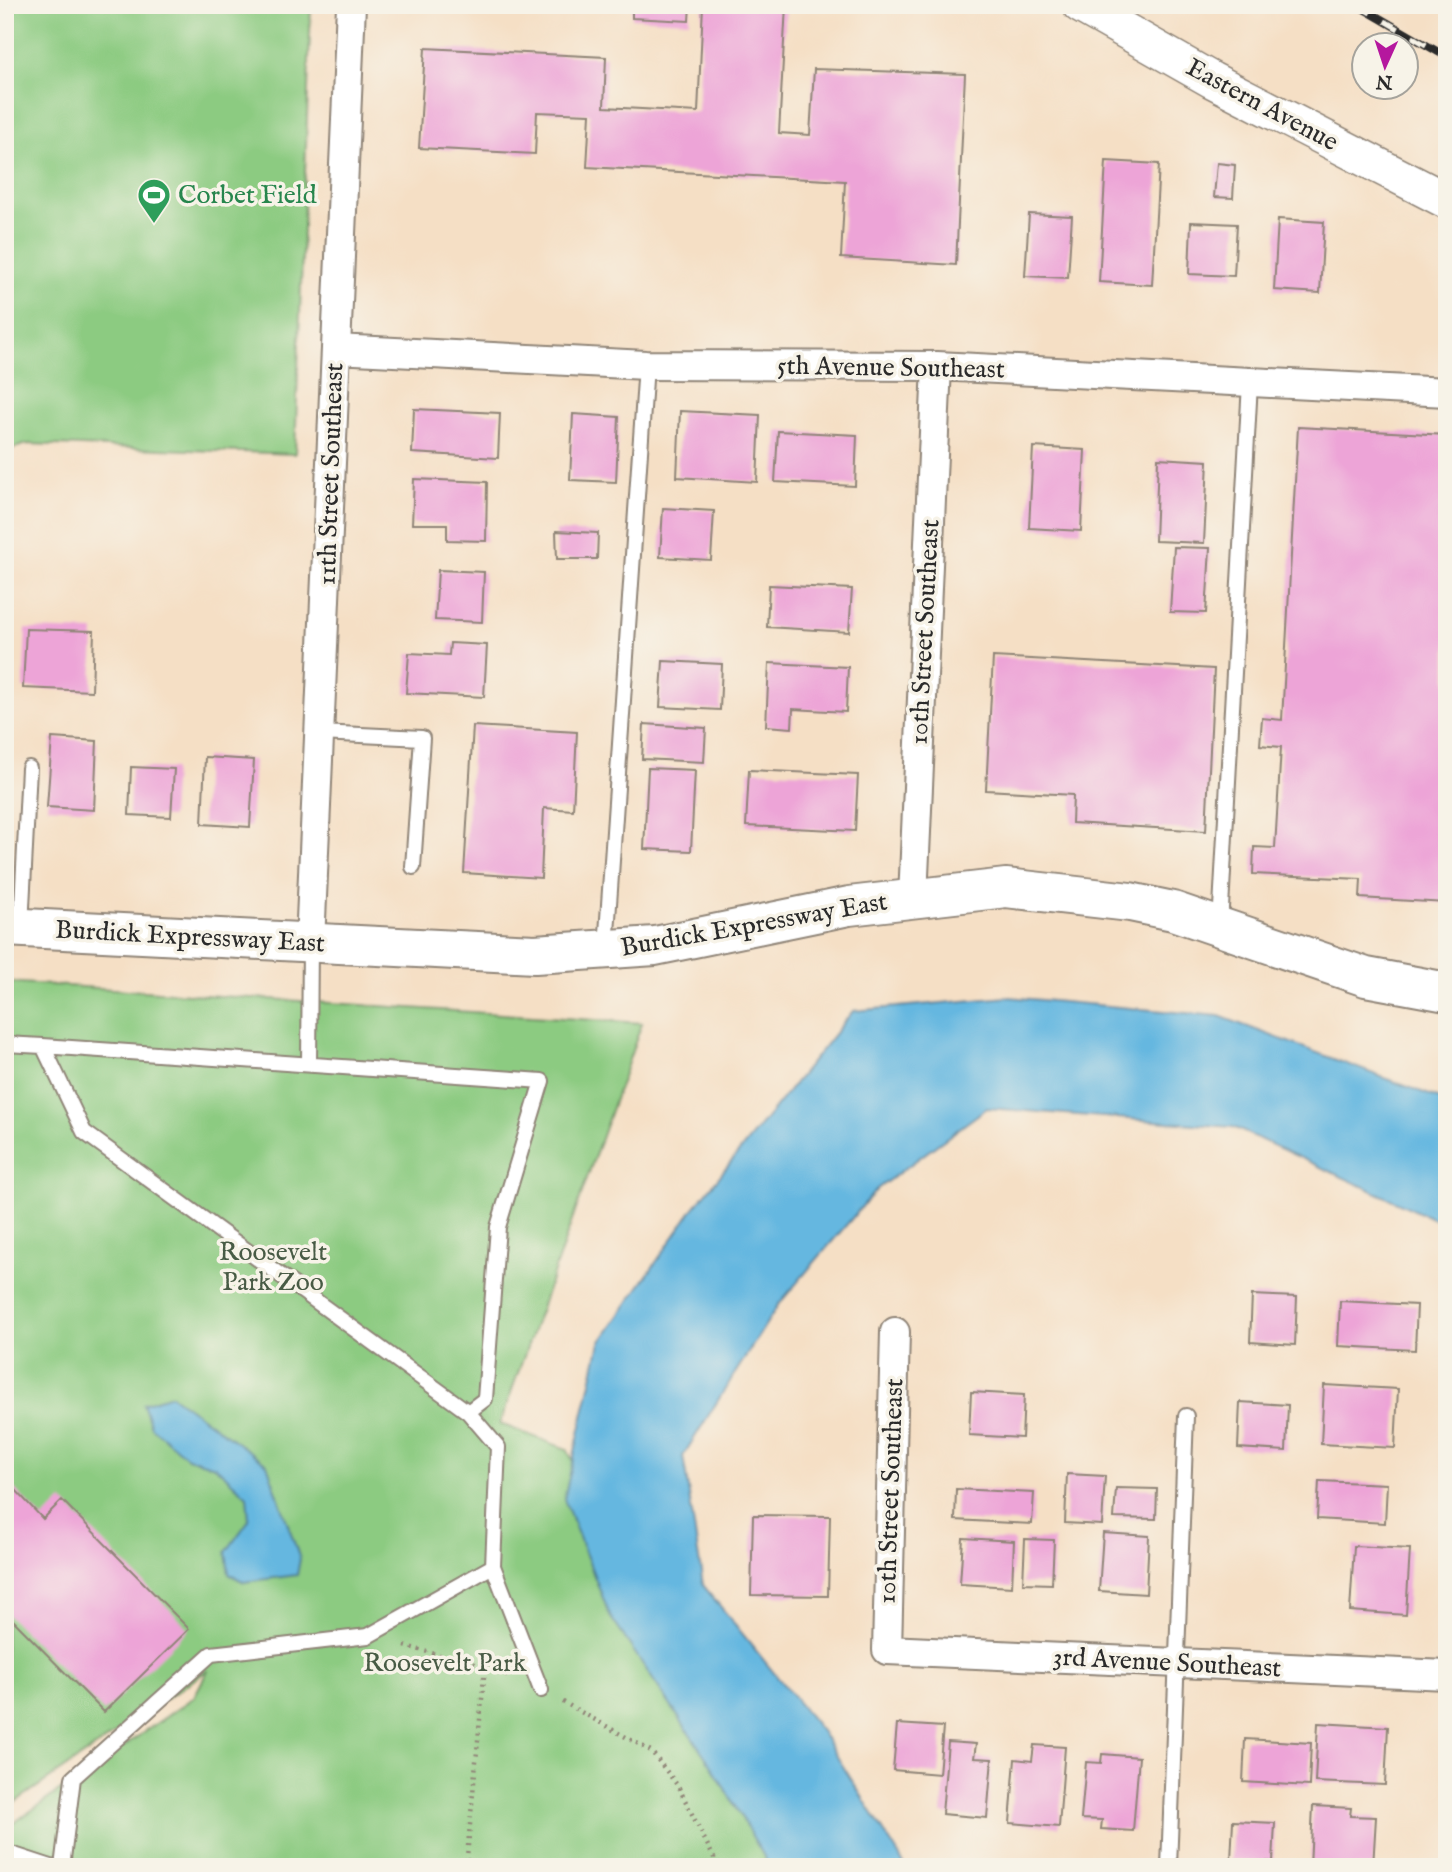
<svg xmlns="http://www.w3.org/2000/svg" width="1452" height="1872" font-family="'IM FELL English',serif">
<style>
.green{fill:#8ccb81;stroke:#5c7b56;stroke-width:2}
.water{fill:#65b7e0;stroke:#487186;stroke-width:2}
.building{fill:#eda4d7}
.lines{fill:none;stroke-linecap:round;stroke-linejoin:round}
.service-casing{stroke:#908578;stroke-width:18}
.minor-casing{stroke:#908578;stroke-width:32}
.tertiary-casing{stroke:#908578;stroke-width:38}
.primary-casing{stroke:#908578;stroke-width:42}
.path{stroke:#908578;stroke-width:4.5;stroke-dasharray:2 5;stroke-linecap:butt}
.service{stroke:#fff;stroke-width:14}
.minor{stroke:#fff;stroke-width:28}
.tertiary{stroke:#fff;stroke-width:35}
.primary{stroke:#fff;stroke-width:38}
.rail-casing{stroke:#2b2b2b;stroke-width:8}
.rail{stroke:#f7f3e8;stroke-width:5;stroke-dasharray:16;stroke-linecap:butt}
.labels{text-anchor:middle;dominant-baseline:central;stroke-width:7;stroke-linejoin:round;paint-order:stroke}
.street-label{font-size:26px;fill:#2b2b2b;stroke:#f7f3e8}
.leisure-label{font-size:26px;fill:#27864d;stroke:#f7f3e8;text-anchor:start}
.park-label{font-size:26px;fill:#485b45;stroke:#f7f3e8}
</style>
<rect width="100%" height="100%" fill="#f7f3e8"/>
<filter id="ink" filterUnits="userSpaceOnUse"><feTurbulence type="fractalNoise" baseFrequency=".0143" numOctaves="2"/><feDisplacementMap in="SourceGraphic" scale="14" xChannelSelector="R" yChannelSelector="G"/><feConvolveMatrix kernelMatrix="1 2 1 2 8 2 1 2 1" color-interpolation-filters="sRGB"/></filter>
<filter id="wash" filterUnits="userSpaceOnUse"><feTurbulence type="fractalNoise" baseFrequency=".00686" numOctaves="4" result="noise"/><feDisplacementMap in="SourceGraphic" scale="28" xChannelSelector="R" yChannelSelector="G"/><feGaussianBlur stdDeviation="1.57" result="paint"/><feColorMatrix in="noise" values="0 0 0 0 0 0 0 0 0 0 0 0 0 0 0 0 0 1.4 0 .05"/><feComposite in="paint" operator="in"/></filter>
<g filter="url(#wash)">
<rect width="100%" height="100%" fill="#f5dfc5"/>
<!-- green -->
<path class="green" d="M5,5H311L295,454L27,444L5,451Z
M5,982L642,1023L500,1424L567,1449L775,1867H5V1829L194,1697L208,1670L5,1809Z"/>
<!-- water -->
<path class="water" d="M1008,997L1219,1016L1443,1100L1447,1130V1225L1233,1127L987,1108L877,1189L778,1305L683,1456L703,1585L821,1731L906,1867H770L713,1768L610,1616L564,1499L600,1343L693,1209L853,1011Z
M171,1395L267,1464L300,1559L297,1575L244,1582L229,1574L226,1552L249,1520L247,1496L215,1466L188,1458L151,1427L143,1404Z"/>
<g id="blocks">
<!-- building -->
<path class="building" d="M632,5H690L689,21L632,18Z
M703,5H786L779,133L810,135L814,69L965,74L956,265L841,258L845,181L587,167L590,114L537,112L535,154L419,148L425,48L606,57L604,107L698,112Z
M1106,161L1159,164L1152,285L1099,282Z
M1217,163L1235,165L1233,198L1214,197Z
M1029,214L1072,216L1068,278L1025,276Z
M1278,219L1324,222L1320,293L1274,290Z
M1191,222L1237,224L1234,276L1189,274Z
M414,409L500,413L498,458L412,453Z
M680,411L760,415L757,482L677,477Z
M573,414L619,417L616,482L570,480Z
M1298,427L1447,435V903L1360,898L1361,879L1253,874L1254,847L1275,848L1281,747L1260,745L1262,718L1282,720Z
M778,431L857,435L855,486L775,482Z
M1033,447L1085,450L1081,531L1029,528Z
M1158,458L1208,461L1204,543L1155,541Z
M414,479L487,482L486,541L447,540V524H412Z
M663,508L714,511L711,560L660,557Z
M556,531L598,533L597,559H557Z
M1174,547L1210,548L1206,613L1170,612Z
M438,570L484,572L482,622L435,620Z
M769,585L852,589L849,632L767,627Z
M26,629L94,631L92,691L23,688Z
M450,643L487,645L484,697L406,693L409,653L449,655Z
M993,657L1214,669L1206,831L1072,823L1073,795L986,790Z
M663,661L722,664L720,710L660,707Z
M769,663L848,667L846,712L793,709L792,728L766,726Z
M644,724L706,728L704,762L642,759Z
M473,726L577,732L573,810L544,808L541,878L464,873Z
M52,738L97,741L94,810L47,807Z
M205,757L254,760L250,827L202,824Z
M131,767L174,769L171,817L129,815Z
M648,768L695,770L691,851L644,849Z
M749,770L858,775L855,831L746,826Z
M1252,1295L1297,1297L1295,1345L1250,1342Z
M1340,1301L1417,1305L1415,1350L1338,1346Z
M1324,1385L1398,1389L1395,1448L1321,1444Z
M971,1392L1024,1395L1022,1438L969,1435Z
M1240,1402L1288,1405L1286,1451L1238,1448Z
M1067,1474L1105,1476L1102,1525L1065,1523Z
M1319,1481L1387,1484L1385,1523L1317,1519Z
M13,1487L43,1519L62,1500L189,1629L104,1712L5,1612V1496Z
M1116,1488L1157,1489L1156,1519L1114,1518Z
M956,1489L1034,1493L1032,1524L955,1520Z
M753,1515L830,1516L828,1596L751,1595Z
M1103,1533L1149,1536L1146,1594L1099,1591Z
M963,1538L1014,1541L1012,1587L960,1584Z
M1025,1539L1054,1540L1052,1584L1023,1583Z
M1354,1546L1410,1549L1406,1615L1350,1611Z
M1318,1723L1388,1727L1385,1785L1315,1782Z
M897,1724L943,1727L939,1774L893,1770Z
M1245,1739L1311,1743L1309,1786L1243,1782Z
M948,1742L976,1744L974,1758L992,1759L987,1818L942,1814Z
M1034,1745L1065,1747L1059,1827L1010,1823L1015,1759L1032,1761Z
M1102,1754L1139,1757L1133,1831L1101,1829L1102,1820L1081,1819L1086,1762L1101,1763Z
M1313,1806L1351,1808L1350,1816L1376,1817L1373,1867H1310Z
M1233,1821L1275,1823L1273,1862L1231,1860Z"/>
</g>
</g>
<g filter="url(#ink)">
<use href="#blocks" fill-opacity="0" stroke="#908578" stroke-width="2"/>
<g class="lines">
<defs>
<path id="service" d="M320,733L422,738L413,867
M1220,926L1250,383
M21,927L29,768
M606,948L646,365
M5,1044L43,1046L542,1081L498,1227L485,1399L468,1412L84,1132L43,1046
M309,1064L310,944
M493,1566L541,1690
M5,1852L51,1867
M62,1867L73,1778L211,1654L368,1636L493,1566L498,1447L468,1412
M1169,1867L1186,1416"/>
<path id="minor" d="M336,349L646,365L937,366L1447,392
M913,898L937,366
M310,943L351,5
M895,1332L887,1650L1447,1675"/>
<path id="tertiary" d="M1080,5L1212,80L1447,201"/>
<path id="primary" d="M5,927L535,954L655,946L849,906L1006,888L1130,902L1173,911L1366,977L1447,992"/>
</defs>
<!-- service casing -->
<use href="#service" class="service-casing"/>
<!-- minor casing -->
<use href="#minor" class="minor-casing"/>
<!-- tertiary casing -->
<use href="#tertiary" class="tertiary-casing"/>
<!-- primary casing -->
<use href="#primary" class="primary-casing"/>
<!-- path -->
<path class="path" d="M405,1646L485,1667L507,1676
M563,1702L651,1751L678,1786L714,1858L713,1867
M466,1867L485,1667"/>
<!-- service -->
<use href="#service" class="service"/>
<!-- minor -->
<use href="#minor" class="minor"/>
<!-- tertiary -->
<use href="#tertiary" class="tertiary"/>
<!-- primary -->
<use href="#primary" class="primary"/>
<defs>
<path id="rail" d="M1357,5L1447,57"/>
</defs>
<!-- rail casing -->
<use href="#rail" class="rail-casing"/>
<!-- rail -->
<use href="#rail" class="rail"/>
</g>
</g>
<!-- icons -->
<defs>
<symbol id="stadium-pin" viewBox="-11 -11 22 30"><path d="M0 17L-7.5 6A9.5 9.5 0 1 1 7.5 6Z" fill="#2e9e5b" stroke="#f7f3e8"/><path d="M0-5a6.5 5 0 1 0 0 10a6.5 5 0 1 0 0-10ZM-3.5-1.8h7v3.6h-7Z" fill="#fff"/></symbol>
</defs>
<g fill-rule="evenodd">
<use href="#stadium-pin" x="135" y="176" width="38" height="52"/>
</g>
<g class="labels">
<!-- street labels -->
<g class="street-label">
<text transform="translate(1262 105) rotate(28)">Eastern Avenue</text>
<text transform="translate(891 368) rotate(1)">5th Avenue Southeast</text>
<text transform="translate(331 474) rotate(-88)">11th Street Southeast</text>
<text transform="translate(925 632) rotate(-87)">10th Street Southeast</text>
<text transform="translate(754 925) rotate(-10)">Burdick Expressway East</text>
<text transform="translate(190 937) rotate(3)">Burdick Expressway East</text>
<text transform="translate(891 1491) rotate(-88)">10th Street Southeast</text>
<text transform="translate(1167 1663) rotate(3)">3rd Avenue Southeast</text>
</g>
<!-- leisure labels -->
<g class="leisure-label">
<text x="178" y="195">Corbet Field</text>
</g>
<!-- park labels -->
<g class="park-label">
<text x="273" y="1252">Roosevelt<tspan x="273" dy="30">Park Zoo</tspan></text>
<text x="445" y="1663">Roosevelt Park</text>
</g>
</g>
<!-- margin -->
<rect width="1452" height="1872" fill="none" stroke="#f7f3e8" stroke-width="28"/>
<!-- north arrow -->
<g transform="translate(1385 66) rotate(183)"><circle r="33" fill="#f7f3e8" stroke="#a5a39c" stroke-width="2"/>
<path d="M0-5L12 26L0 18L-12 26Z" fill="#b5179e"/>
<text y="-10" font-size="19" font-weight="bold" text-anchor="middle" fill="#2b2b2b">N</text>
</g>
</svg>
